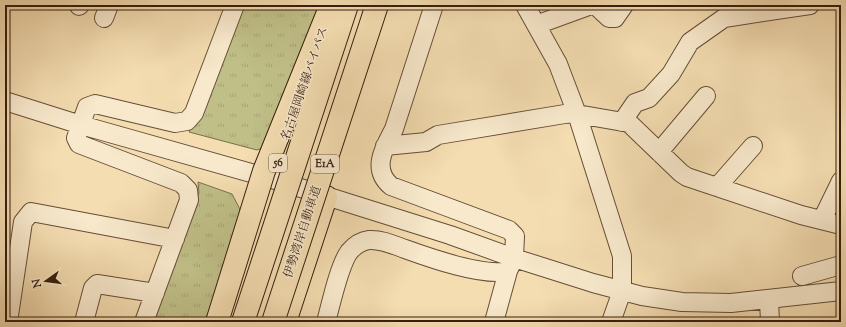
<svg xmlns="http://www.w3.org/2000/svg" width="846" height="327" font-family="'Sorts Mill Goudy','Noto Serif JP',serif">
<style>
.park{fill:url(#park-tufts);stroke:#7b6e4b}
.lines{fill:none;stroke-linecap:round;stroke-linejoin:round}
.minor-casing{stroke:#664e37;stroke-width:20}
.major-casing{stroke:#361e0e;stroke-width:24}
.minor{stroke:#f8e9cc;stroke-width:18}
.major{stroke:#f4ddb1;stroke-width:22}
.highway-bridge-casing{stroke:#361e0e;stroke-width:24;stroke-linecap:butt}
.highway-bridge{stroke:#f4ddb1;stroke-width:22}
.labels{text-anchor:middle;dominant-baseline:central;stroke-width:3;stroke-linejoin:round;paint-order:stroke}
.shield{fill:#f8e9cc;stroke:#705b47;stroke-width:1}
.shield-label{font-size:11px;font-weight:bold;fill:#361e0e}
.street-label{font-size:12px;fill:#361e0e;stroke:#f8e9cc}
</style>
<defs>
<pattern id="park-tufts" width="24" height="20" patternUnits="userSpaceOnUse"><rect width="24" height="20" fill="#c0bf88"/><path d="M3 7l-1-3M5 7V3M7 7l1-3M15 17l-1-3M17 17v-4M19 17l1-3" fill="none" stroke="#a6a474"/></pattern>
</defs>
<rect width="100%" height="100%" fill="#f4ddb1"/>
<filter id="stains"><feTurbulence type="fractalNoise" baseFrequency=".005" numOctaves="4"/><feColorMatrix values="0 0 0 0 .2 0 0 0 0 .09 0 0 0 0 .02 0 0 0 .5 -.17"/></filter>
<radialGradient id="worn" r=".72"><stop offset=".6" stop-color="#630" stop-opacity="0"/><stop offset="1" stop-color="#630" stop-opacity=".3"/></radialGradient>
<!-- park -->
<path class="park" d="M242,5H331L279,142L257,150L189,132L193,124L202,117Z
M198,182L232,194L245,219L209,322H144L199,193Z"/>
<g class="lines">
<defs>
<path id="minor" d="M525,5L558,64L577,114L622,256V291L611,322
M595,5L609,18H615L624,5
M79,6L80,5
M104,18L109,5
M536,25L591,5
M5,101L81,125L272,179L450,235L514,258L593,283L642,296L682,302L731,303L841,291
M577,114L629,123L681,173L687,177L801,215L841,225
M622,122L635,103L649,98L671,74L690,42L724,18L810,5
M385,146L426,142L438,135L577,112
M659,152L706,96
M717,187L753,146
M822,220L841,181
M802,276L841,265
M769,300L770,322
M8,322L23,222L31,212L175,239
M84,322L93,288L97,284L155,293
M144,322L189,200L188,190L181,183L79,144L76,138L87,107L95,104L175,123L187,121L194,113L235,5
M326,322C331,304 339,266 349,252C354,246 361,241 369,240C381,239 394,245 405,249C430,258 483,277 508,271L514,258L515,236L509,230L391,186C371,169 384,148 394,129L434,5
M494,322L508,271"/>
<path id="major" d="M285,322L326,197"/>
</defs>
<!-- minor casing -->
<use href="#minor" class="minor-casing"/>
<!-- major casing -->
<use href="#major" class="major-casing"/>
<!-- minor -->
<use href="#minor" class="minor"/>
<!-- major -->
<use href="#major" class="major"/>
<defs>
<path id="highway-bridge" d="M217,322L264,171L331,5
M243,322L347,5
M273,322L377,5"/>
</defs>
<!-- highway-bridge casing -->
<use href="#highway-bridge" class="highway-bridge-casing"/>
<!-- highway-bridge -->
<use href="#highway-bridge" class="highway-bridge"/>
</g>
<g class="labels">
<!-- shield labels -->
<g class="shield">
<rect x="269" y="154" width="18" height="18" rx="3"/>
<rect x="311" y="155" width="28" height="18" rx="3"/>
</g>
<g class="shield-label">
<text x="278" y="163">56</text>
<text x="325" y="164">E1A</text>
</g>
<!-- street labels -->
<g class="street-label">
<text transform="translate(305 84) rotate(-71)">名古屋岡崎線バイパス</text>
<text transform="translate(303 232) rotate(-72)">伊勢湾岸自動車道</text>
</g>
</g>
<!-- margin -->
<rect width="846" height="327" fill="none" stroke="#f4ddb1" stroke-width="20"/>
<rect x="6" y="6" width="834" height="315" fill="none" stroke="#361e0e" stroke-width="2"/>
<rect x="10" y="10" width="826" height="307" fill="none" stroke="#361e0e"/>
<!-- north arrow -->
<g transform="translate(46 281) rotate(256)" stroke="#f8e9cc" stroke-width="3" paint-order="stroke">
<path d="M0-3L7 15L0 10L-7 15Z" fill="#361e0e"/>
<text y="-6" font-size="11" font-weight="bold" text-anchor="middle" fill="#361e0e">N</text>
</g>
<rect width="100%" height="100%" filter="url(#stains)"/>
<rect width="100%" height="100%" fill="url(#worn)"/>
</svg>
